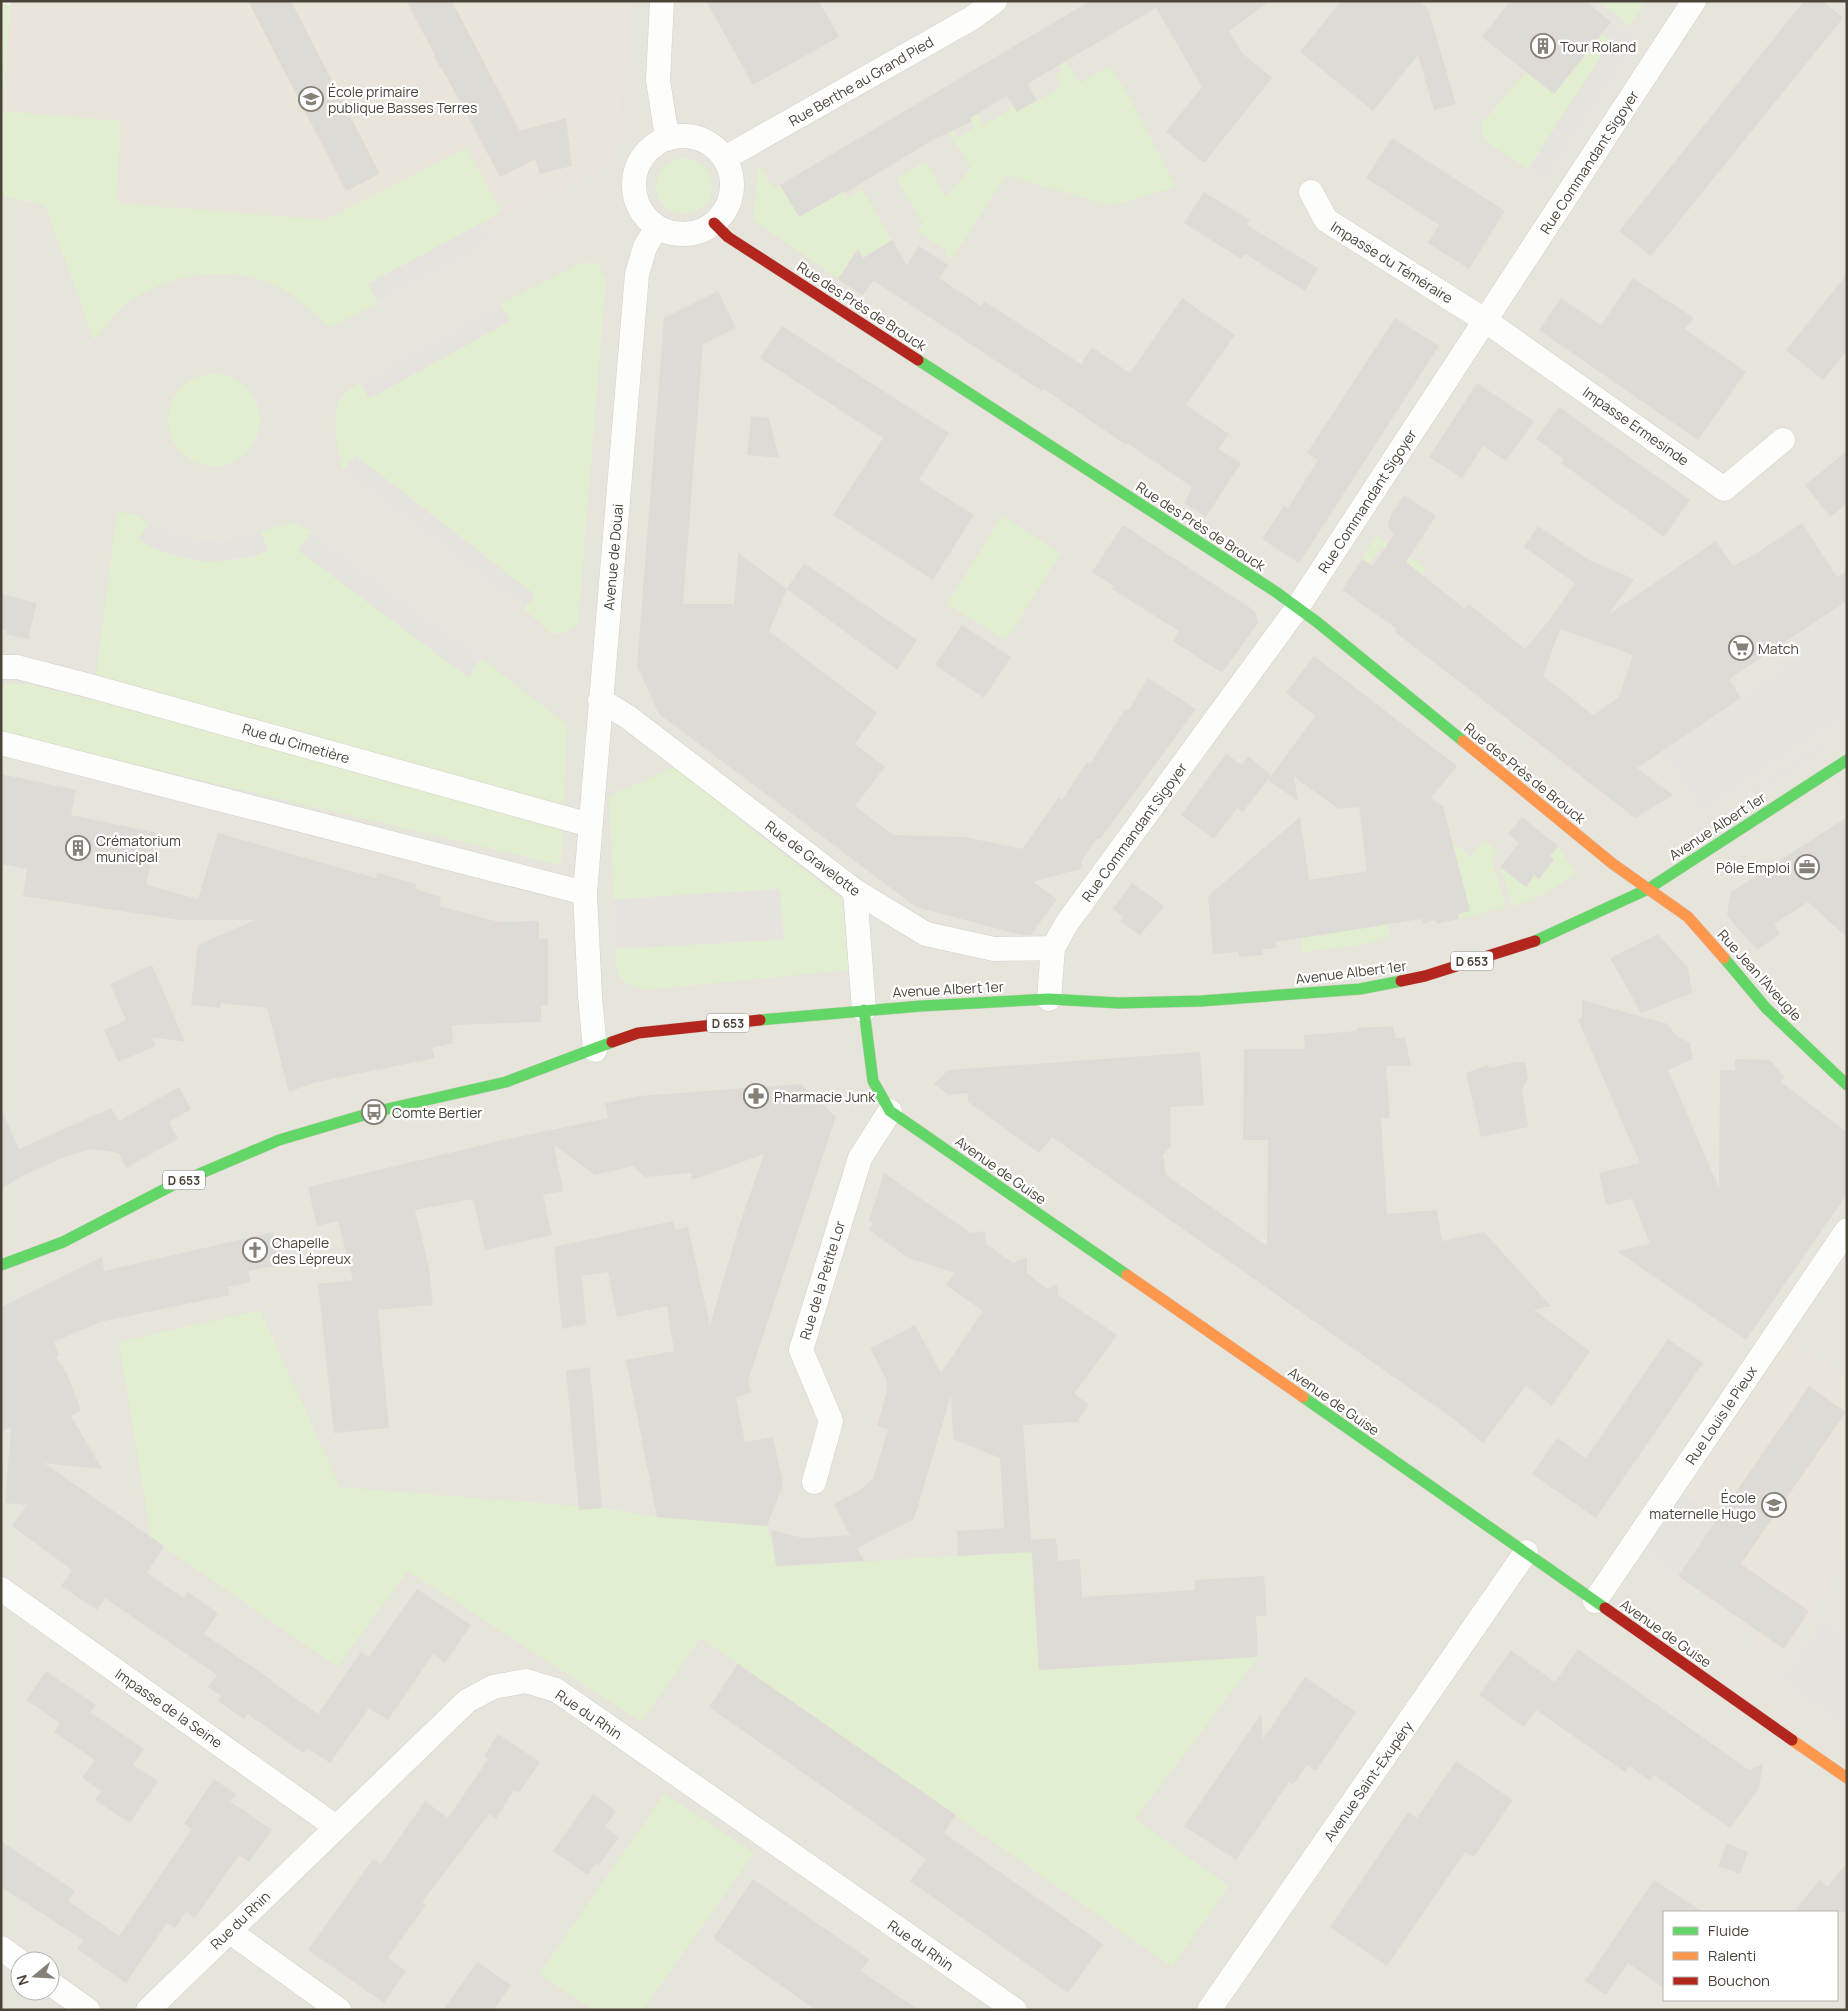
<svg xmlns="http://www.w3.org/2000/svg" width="1848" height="2011" font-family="Manrope,sans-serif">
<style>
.residential{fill:#e7e4dc;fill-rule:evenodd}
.education{fill:#eae5da}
.green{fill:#e1eecf}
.parking{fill:#e6e3df}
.building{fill:#dedbd6;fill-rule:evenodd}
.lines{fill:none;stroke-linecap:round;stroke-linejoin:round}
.street-casing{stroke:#d2d0cb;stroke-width:25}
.fast-casing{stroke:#d3cfc5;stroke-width:12}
.slow-casing{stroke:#d3cfc5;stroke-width:12}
.jam-casing{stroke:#d3cfc5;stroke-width:12}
.street{stroke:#fdfdfc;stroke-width:24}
.fast{stroke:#63d668;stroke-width:11}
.slow{stroke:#ff974d;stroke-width:11}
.jam{stroke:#b3261e;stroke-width:11}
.labels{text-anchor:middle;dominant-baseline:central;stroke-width:4.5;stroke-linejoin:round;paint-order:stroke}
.shield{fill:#fff;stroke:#817c74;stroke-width:1}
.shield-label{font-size:12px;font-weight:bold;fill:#4b4439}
.poi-label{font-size:14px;fill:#4b4439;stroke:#fff;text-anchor:start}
.street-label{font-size:14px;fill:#4b4439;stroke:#fff}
</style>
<rect width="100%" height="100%" fill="#f4f2ee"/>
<!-- residential -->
<path class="residential" d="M11,1H1847V2010H1V121ZM1664,1912H1837V2000H1664ZM20,1961H50V1991H20Z"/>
<!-- education -->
<path class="education" d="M11,1H632L621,86L618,138L611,156L599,169L502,212L466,148L326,220L116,203L121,121L2,111Z
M1787,1343L1847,1380V1554L1784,1649L1772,1641L1767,1648L1753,1639L1758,1631L1678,1576L1718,1517L1684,1493Z"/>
<!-- green -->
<path class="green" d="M1598,1H1645L1630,26Z
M1,4L11,5L2,111L121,121L116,203L326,220L466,148L502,212L368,284L378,303L330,327C315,315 301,301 286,291C237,261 164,272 121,308C111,317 103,330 94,340L45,205L1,196Z
M1602,34L1611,41L1528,169L1490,145L1483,136L1481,124L1526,72L1554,94Z
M1066,61L1080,83L1110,66L1132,102L1176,187L1110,206L1006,175L951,260L946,256L947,251L917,231L923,224L896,178L926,161L946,197L971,168L948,131L952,129L957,138L975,127L970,118L978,113L984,125L1014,107L1017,112L1061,87L1055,76L1062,70L1059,65Z
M656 186a28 28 0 1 1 56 0a28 28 0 1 1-56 0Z
M761,167L774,189L780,185L799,217L844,191L848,197L862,189L892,240L863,258L857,250L838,279L753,220L758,169Z
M581,263H597L606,280L578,624L562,634L551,633L524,609L535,595L355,455L343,470C338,453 329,412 342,397C346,391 354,386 360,382L369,398L509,321L500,304Z
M168 420a46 46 0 1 1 92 0a46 46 0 1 1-92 0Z
M117,512L135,514L149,524L138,539L158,550L252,557L268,550L261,532L282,525L297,524L312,532L298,550L468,677L481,658L567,725L561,865L1,733V685C23,678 69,696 93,700Z
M1002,516L1061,553L1006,640L947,604Z
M1376,536L1427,568L1405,596L1408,565L1382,546L1370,564L1362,559Z
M674,767L842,900L849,970L645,990L624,982L617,971L609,796Z
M1449,840L1471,856L1482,841L1485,840L1497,853L1492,861L1506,907L1459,919L1458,914L1470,911L1457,859L1425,866Z
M1558,846L1575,871V875L1531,901L1512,906L1500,867L1526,887L1534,875L1539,879L1554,860L1550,856Z
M1387,919L1390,936L1366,944L1302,952V933L1315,931L1316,936L1337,933L1336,927L1358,923L1359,929L1380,926L1379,920Z
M260,1310L340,1487L602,1508L657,1517L767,1526L777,1567L1032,1551L1039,1670L1258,1657L1135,1819L1229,1886L1172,1967L701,1638L641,1722L408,1571L337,1667L151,1538L119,1342Z
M665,1793L754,1853L643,2010H593L539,1974Z"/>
<!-- parking -->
<path class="parking" d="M1611,22L1639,40L1545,181L1528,169L1611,41L1602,34Z
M482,223L492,241L378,303L368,284Z
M500,304L510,321L369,399L360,382Z
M355,455L535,595L524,609L343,470Z
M149,524L174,533L196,539L223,541L261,532L268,550L252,557L209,562L183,558L158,550L138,539Z
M312,532L481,658L468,677L298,550Z
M1847,601V715L1701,812L1664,756L1663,750L1795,661L1784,642Z
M1825,739L1830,746L1756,796L1751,789Z
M780,889L784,940L615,949L613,899Z
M1684,1493L1719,1517L1678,1576L1644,1552Z
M1823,1620L1847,1637V1729L1780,1680Z"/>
<!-- building -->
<path class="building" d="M248,1H291L380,174L346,191Z
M406,1H452L520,131L566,118L572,166L540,174L535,159L500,177L446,76L433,56L435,55Z
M706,1H819L839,37L753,85Z
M1090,1H1270L1229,31L1242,53L1272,78L1204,163L1166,132L1202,87L1156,8L1027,84L1037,100L1017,112L1007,96L970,118L972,121L931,141L845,193L844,191L799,217L780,185Z
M1341,1H1419L1428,9L1456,104L1434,110L1418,55L1373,111L1300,52Z
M1510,1H1586L1611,22L1554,94L1482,37Z
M1804,1H1823L1843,18L1651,256L1619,231Z
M1392,138L1505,211L1469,269L1428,243L1439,225L1366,178Z
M1204,192L1250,220L1247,225L1318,268L1305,291L1245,254L1241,259L1184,223Z
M892,240L907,265L919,246L948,265L939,278L981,306L984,301L1081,364L1092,347L1130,373L1182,298L1235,335L1186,405L1229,434L1218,449L1241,463L1206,517L1184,503L1192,487L1127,443L1126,445L1044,389L1042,391L874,281L862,295L838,279L858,249L863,258Z
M1847,274V351L1823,380L1786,350Z
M1633,278L1694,318L1685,329L1746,372L1698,440L1539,330L1561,298L1601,325Z
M718,291L736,328L703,344L683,604H731L734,606L738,553L787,589L769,631L877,713L855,744L885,767L855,806L893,835L965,837L1022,849L1059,797L1062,800L1087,762L1090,764L1125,709L1128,711L1148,678L1196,709L1101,838L1096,839L1081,862L1083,868L1033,882L1057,899L1031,935H1021L916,907L659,714L637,666L664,318Z
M1395,318L1439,346L1299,563L1262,539L1284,506L1288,508L1318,460L1307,453Z
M782,326L949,433L919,480L974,515L933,580L833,515L883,438L760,358Z
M1477,383L1534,421L1506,461L1483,446L1462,478L1429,457Z
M1559,407L1690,500L1664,537L1561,463L1564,459L1536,439Z
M751,416L769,418L779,458L747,455Z
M1847,451V504L1830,517L1805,485Z
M1404,495L1436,516L1406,562L1465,609L1469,604L1525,649L1551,618L1575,583L1524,547L1538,526L1589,560L1634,579L1609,614L1716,541L1733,566L1752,556L1802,523L1837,577L1847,571V601L1729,679L1741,698L1637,768L1673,795L1635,818L1395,632L1397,629L1342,590L1362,559L1373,566L1394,535L1388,526L1391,515ZM1560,629L1633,655L1619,697L1593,715L1543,676Z
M1123,525L1255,611L1258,623L1222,673L1173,641L1179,631L1112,589L1114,586L1092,572Z
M804,563L917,640L897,670L787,589Z
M1,594L37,603L28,639L6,634L7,631L1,629Z
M962,625L1011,657L984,698L935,665Z
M1314,656L1457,766L1431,798L1443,806L1470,911L1458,914L1459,919L1436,924L1435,920L1423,924L1421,919L1275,942L1276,948L1263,949V955L1239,957L1238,952L1213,954L1208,896L1300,817L1309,880L1367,871L1359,807L1339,809L1294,777L1298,801L1268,780L1315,716L1286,693Z
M1226,754L1242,765L1248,756L1271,775L1243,812L1237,808L1214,839L1181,815Z
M1,774L76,790L71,815L157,833L146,885L198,899L218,833L376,878L378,873L416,884L415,889L441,897L439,906L499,922L539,921V939L548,938V1005L541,1006V1022L452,1025L453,1043L432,1048L435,1058L313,1083L289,1092L267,1008L221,1003L220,1008L191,1005L198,945L255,920H180L23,896L27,869L1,864Z
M1522,817L1558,846L1550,856L1554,859L1539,879L1534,875L1526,887L1500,867L1519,843L1508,834Z
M1847,817V938L1808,902L1774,924L1780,934L1757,950L1727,916L1730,893Z
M1132,883L1164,906L1140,935L1120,921L1123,917L1113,909Z
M1658,934L1688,968L1692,993L1641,1013L1610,958Z
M152,965L185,1042L151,1037L156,1046L118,1062L104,1030L126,1020L110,984Z
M1582,1000L1668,1024L1674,1034L1690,1043L1693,1059L1668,1070L1719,1188L1720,1070H1735V1059L1770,1060L1785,1077L1781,1082L1847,1132V1194L1746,1340L1617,1251L1650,1244L1632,1199L1606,1205L1599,1173L1640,1163L1578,1020L1582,1018Z
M1393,1026L1396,1039L1405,1037L1411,1066H1386L1390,1118H1381L1387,1214L1437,1210L1442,1241L1484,1232L1551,1306L1534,1310L1590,1351L1552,1406L1526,1386L1483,1443L1452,1418L1052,1137L1039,1153L968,1102V1093L949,1095L934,1084L948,1070L1200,1052L1204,1105L1170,1107L1171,1146L1163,1155L1166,1175L1267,1246L1268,1140H1243L1244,1049H1305L1304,1035L1357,1031V1028Z
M1516,1062H1525L1528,1079L1522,1089L1528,1127L1481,1137L1466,1073L1488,1065L1489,1068Z
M801,1084L836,1117L748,1381L751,1393L736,1397L745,1442L773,1437L783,1485L767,1526L657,1517L626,1360L674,1351L667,1306L617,1317L608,1272L582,1276L586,1324L562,1329L554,1247L673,1221L675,1230L688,1227L710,1325L739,1226L764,1154L692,1180L691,1173L645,1177L633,1166L595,1175L554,1145L563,1191L543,1195L552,1235L485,1250L473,1199L415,1210L429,1268L433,1305L378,1310L389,1428L334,1433L318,1284L353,1280L338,1221L317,1226L308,1187L499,1141L608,1118L605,1103L639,1096Z
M179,1087L191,1109L169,1122L178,1139L126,1168L119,1153L92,1149L67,1156L24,1175L1,1189V1109L19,1149L111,1108L119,1121Z
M884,1173L971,1233L985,1231L986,1244L1013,1263L1027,1257V1273L1047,1289L1057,1284L1058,1295L1117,1335L1074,1394L1089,1404L1077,1422L1023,1425L1032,1552L958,1556L957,1531L1004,1528L1000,1458L953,1439L951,1395L914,1519L857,1548L864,1561L776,1566L771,1530L804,1538L850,1535L855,1545L834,1504L860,1490L873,1479L888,1429L877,1426L887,1391L886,1379L870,1348L915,1325L941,1373L983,1311L946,1285L955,1273L908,1258L869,1230L873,1223L869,1221Z
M273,1232L279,1265L248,1271L250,1282L228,1287L229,1295L100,1322L54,1342L59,1356L56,1357L67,1374L81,1410L71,1416L102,1469L44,1463L164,1546L147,1573L184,1598L188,1592L218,1613L204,1634L272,1680L271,1681L318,1714L361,1652L369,1657L417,1589L471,1625L445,1663L433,1654L388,1720L369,1708L330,1763L307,1748L303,1753L248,1714L244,1719L218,1701L221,1696L208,1687L217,1675L105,1598L97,1610L61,1586L72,1570L12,1526L27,1505L5,1503L11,1427L1,1432V1307L102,1257L104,1271Z
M1668,1339L1703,1363L1596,1518L1532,1474L1557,1438L1586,1458Z
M590,1367L602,1508L579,1510L566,1371Z
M1809,1386L1846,1412L1741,1564L1809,1611L1784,1649L1678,1576Z
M1056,1538L1058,1561L1080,1559L1082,1597L1195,1590V1580L1264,1576L1267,1616H1256L1258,1657L1039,1670L1031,1540Z
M1578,1649L1749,1770L1763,1764L1759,1788L1730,1828L1654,1775L1650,1781L1629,1766L1625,1772L1536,1710L1524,1727L1479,1695L1511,1650L1555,1682Z
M738,1664L956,1815L944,1833L1103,1944L1068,1993L910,1881L926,1859L709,1707Z
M46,1671L96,1705L90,1712L144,1749L133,1765L158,1781L130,1823L95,1800L101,1791L82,1778L95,1760L54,1732L60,1723L26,1700Z
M1305,1677L1356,1712L1316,1771L1307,1765L1293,1785L1289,1782L1236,1860L1184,1826L1261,1714L1263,1739Z
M498,1734L540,1762L519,1793L514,1790L496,1819L489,1814L422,1902L426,1905L388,1958L406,1971L384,2003L308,1950L373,1859L381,1864L425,1801L448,1818L488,1759L484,1756Z
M1456,1761L1513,1800L1474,1857L1465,1852L1387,1966L1330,1927L1408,1812L1417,1818Z
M214,1779L236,1794L230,1801L272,1830L249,1862L239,1855L195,1918L186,1912L175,1928L167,1923L126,1983L77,1949L83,1940L1,1887V1841L75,1891L68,1901L119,1936L192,1829L184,1824Z
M593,1794L616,1811L605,1827L619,1837L599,1865L596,1863L588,1875L553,1851Z
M1727,1843L1748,1852L1740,1874L1718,1866Z
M1847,1862V1912H1794L1819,1880L1828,1887Z
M753,1879L869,1959L861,1971L919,2010H816L713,1938Z
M1654,1880L1703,1912H1664V1988L1628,1963L1606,1995L1585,1981Z
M477,1962L511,1985L494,2010H443Z"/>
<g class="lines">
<defs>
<path id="street" d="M662,1L658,80L667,137
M634 185a49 49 0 1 1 98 0a49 49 0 1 1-98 0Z
M725,158L972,18L995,1
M1311,192L1326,220L1486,321L1724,489L1783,440
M1,667H17L83,684L590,825
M600,700L628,717L855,891L926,934L994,949L1053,948
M1,743L585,893
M855,891L864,1010
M1049,999L1053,948L1067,923L1297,608L1694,1
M595,1050L590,996L585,893L637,274L645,247L657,227
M814,1482L831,1421L801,1350L860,1158L890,1111
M1,1589L336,1827
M1595,1601L1847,1230
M229,1931L339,2010
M1,1948L20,1962
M50,1983L88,2010
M148,2010L467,1701L493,1687L526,1681L556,1690L1015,2010
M1209,2010L1526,1552"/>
<path id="fast" d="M918,360L1276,592L1317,622L1463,741
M1535,941L1648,889L1847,760
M1724,958L1766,1008L1847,1085
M864,1010L873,1081L890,1111L1127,1275
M760,1020L921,1006L1049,999L1119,1003L1201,1001L1360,989L1401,981
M1,1265L63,1242L171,1186L279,1140L374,1112L506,1082L612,1042
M1303,1397L1605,1608"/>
<path id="slow" d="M1463,741L1613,864L1688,917L1724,958
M1127,1275L1303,1397
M1792,1740L1847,1778"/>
<path id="jam" d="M714,223L728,237L918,360
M1401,981L1425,976L1535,941
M612,1042L638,1033L760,1020
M1605,1608L1792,1740"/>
</defs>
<!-- street casing -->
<use href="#street" class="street-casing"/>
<!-- fast casing -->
<use href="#fast" class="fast-casing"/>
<!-- slow casing -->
<use href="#slow" class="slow-casing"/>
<!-- jam casing -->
<use href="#jam" class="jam-casing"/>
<!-- street -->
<use href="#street" class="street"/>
<!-- fast -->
<use href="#fast" class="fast"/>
<!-- slow -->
<use href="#slow" class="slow"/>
<!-- jam -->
<use href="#jam" class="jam"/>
</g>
<!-- icons -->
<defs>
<symbol id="building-ring" viewBox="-11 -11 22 22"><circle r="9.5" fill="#fff" stroke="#868178" stroke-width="1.5"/><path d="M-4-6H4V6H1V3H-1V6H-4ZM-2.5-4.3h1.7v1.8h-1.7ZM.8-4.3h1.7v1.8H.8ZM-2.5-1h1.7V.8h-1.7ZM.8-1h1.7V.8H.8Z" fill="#868178"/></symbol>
<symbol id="school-ring" viewBox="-11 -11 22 22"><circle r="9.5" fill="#fff" stroke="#868178" stroke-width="1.5"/><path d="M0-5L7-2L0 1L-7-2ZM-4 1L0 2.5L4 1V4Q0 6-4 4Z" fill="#868178"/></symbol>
<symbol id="supermarket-ring" viewBox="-11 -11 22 22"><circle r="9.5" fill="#fff" stroke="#868178" stroke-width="1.5"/><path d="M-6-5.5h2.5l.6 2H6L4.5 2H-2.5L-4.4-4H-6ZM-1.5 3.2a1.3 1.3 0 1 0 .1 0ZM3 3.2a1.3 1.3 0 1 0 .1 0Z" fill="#868178"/></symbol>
<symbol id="office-ring" viewBox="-11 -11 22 22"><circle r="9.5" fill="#fff" stroke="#868178" stroke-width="1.5"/><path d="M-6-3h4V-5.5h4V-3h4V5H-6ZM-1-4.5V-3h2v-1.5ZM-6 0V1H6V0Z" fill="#868178"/></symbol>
<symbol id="pharmacy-ring" viewBox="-11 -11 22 22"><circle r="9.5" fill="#fff" stroke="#868178" stroke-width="1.5"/><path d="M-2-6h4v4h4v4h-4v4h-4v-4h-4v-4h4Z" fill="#868178"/></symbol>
<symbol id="bus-ring" viewBox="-11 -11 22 22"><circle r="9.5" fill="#fff" stroke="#868178" stroke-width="1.5"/><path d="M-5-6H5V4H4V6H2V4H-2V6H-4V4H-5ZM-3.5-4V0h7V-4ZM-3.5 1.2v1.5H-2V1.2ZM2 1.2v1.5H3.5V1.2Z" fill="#868178"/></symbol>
<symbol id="church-ring" viewBox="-11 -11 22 22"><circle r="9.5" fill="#fff" stroke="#868178" stroke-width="1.5"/><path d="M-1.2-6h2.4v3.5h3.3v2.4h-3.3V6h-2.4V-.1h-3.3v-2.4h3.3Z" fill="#868178"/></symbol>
</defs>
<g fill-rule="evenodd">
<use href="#building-ring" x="1529" y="32" width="28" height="28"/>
<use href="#school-ring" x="297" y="85" width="28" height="28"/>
<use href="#supermarket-ring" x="1727" y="634" width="28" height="28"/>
<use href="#building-ring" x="64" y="834" width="28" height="28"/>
<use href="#office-ring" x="1793" y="853" width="28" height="28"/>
<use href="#pharmacy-ring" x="742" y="1082" width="28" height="28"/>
<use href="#bus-ring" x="360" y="1098" width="28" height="28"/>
<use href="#church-ring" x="241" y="1236" width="28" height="28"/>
<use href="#school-ring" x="1760" y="1491" width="28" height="28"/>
</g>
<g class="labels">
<!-- shield labels -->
<g class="shield">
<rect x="1451" y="951.5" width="42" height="19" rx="4"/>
<rect x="707" y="1013.5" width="42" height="19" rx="4"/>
<rect x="163" y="1170.5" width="42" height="19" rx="4"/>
</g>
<g class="shield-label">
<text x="1472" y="961">D 653</text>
<text x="728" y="1023">D 653</text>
<text x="184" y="1180">D 653</text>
</g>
<!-- poi labels -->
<g class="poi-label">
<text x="1560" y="46">Tour Roland</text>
<text x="328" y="91">École primaire<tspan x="328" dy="16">publique Basses Terres</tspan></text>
<text x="1758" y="648">Match</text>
<text x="96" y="840">Crématorium<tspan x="96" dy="16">municipal</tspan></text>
<text x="1790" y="867" text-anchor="end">Pôle Emploi</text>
<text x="774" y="1096">Pharmacie Junk</text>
<text x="392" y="1112">Comte Bertier</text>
<text x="272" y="1242">Chapelle<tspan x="272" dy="16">des Lépreux</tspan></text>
<text x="1756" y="1497" text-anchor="end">École<tspan x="1756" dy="16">maternelle Hugo</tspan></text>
</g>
<!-- street labels -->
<g class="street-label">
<text transform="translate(861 81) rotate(-30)">Rue Berthe au Grand Pied</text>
<text transform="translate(1589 162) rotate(-57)">Rue Commandant Sigoyer</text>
<text transform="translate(1392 262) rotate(32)">Impasse du Téméraire</text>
<text transform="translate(862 306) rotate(33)">Rue des Près de Brouck</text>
<text transform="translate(1636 426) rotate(35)">Impasse Ermesinde</text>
<text transform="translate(1367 501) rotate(-57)">Rue Commandant Sigoyer</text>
<text transform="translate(1201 526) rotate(33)">Rue des Près de Brouck</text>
<text transform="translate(613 557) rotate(-85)">Avenue de Douai</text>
<text transform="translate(296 743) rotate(16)">Rue du Cimetière</text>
<text transform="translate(1525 773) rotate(39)">Rue des Près de Brouck</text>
<text transform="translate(1717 826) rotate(-33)">Avenue Albert 1er</text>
<text transform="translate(1134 832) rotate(-54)">Rue Commandant Sigoyer</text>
<text transform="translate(813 858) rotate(37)">Rue de Gravelotte</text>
<text transform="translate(1351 972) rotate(-7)">Avenue Albert 1er</text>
<text transform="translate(1760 975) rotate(48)">Rue Jean l'Aveugle</text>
<text transform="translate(948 989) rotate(-3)">Avenue Albert 1er</text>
<text transform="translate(1001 1170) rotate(35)">Avenue de Guise</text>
<text transform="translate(822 1280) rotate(-73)">Rue de la Petite Lor</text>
<text transform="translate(1334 1401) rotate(35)">Avenue de Guise</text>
<text transform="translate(1721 1415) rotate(-56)">Rue Louis le Pieux</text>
<text transform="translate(1666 1633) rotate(35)">Avenue de Guise</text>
<text transform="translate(169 1708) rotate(35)">Impasse de la Seine</text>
<text transform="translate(589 1714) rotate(34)">Rue du Rhin</text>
<text transform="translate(1368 1781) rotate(-55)">Avenue Saint-Exupéry</text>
<text transform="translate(240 1920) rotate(-44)">Rue du Rhin</text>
<text transform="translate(921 1945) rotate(35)">Rue du Rhin</text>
</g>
</g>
<!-- border -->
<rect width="1848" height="2011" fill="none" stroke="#4b4439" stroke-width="5"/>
<!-- legend -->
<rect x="1663" y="1911" width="175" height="90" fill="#ffffff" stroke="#b7b4b0"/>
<rect x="1673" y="1927" width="25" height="8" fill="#63d668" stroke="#b7b4b0"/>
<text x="1708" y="1936" font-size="15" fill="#4b4439">Fluide</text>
<rect x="1673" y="1952" width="25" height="8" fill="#ff974d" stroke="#b7b4b0"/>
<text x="1708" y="1961" font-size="15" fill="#4b4439">Ralenti</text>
<rect x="1673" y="1977" width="25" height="8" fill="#b3261e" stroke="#b7b4b0"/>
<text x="1708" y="1986" font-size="15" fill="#4b4439">Bouchon</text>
<!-- north arrow -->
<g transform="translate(35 1976) rotate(252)"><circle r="24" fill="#ffffff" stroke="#b7b4b0"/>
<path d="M0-4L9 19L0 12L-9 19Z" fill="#868178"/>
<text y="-8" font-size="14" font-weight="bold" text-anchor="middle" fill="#4b4439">N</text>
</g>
</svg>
